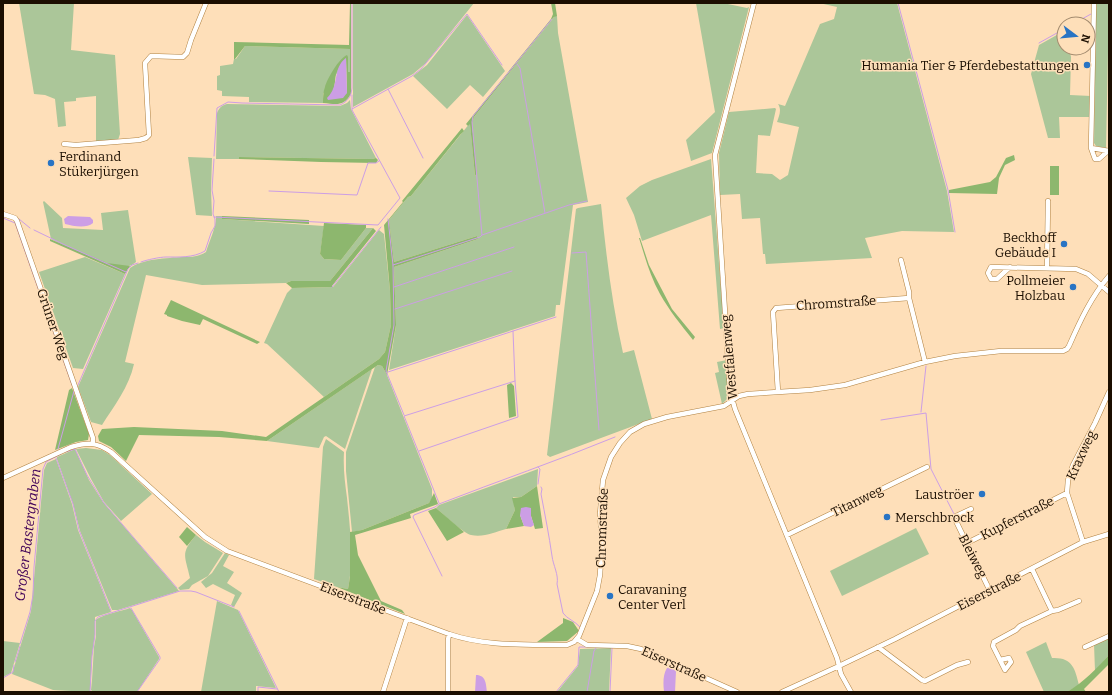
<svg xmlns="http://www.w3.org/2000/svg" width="1112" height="695" font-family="Bitter,serif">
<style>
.green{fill:#abc699}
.forest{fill:#8db76e;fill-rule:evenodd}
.water{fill:#cc9ee5}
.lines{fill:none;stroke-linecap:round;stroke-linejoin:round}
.stream{stroke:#cc9ee5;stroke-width:1}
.street-casing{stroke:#b18241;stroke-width:5.5}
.street{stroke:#fff;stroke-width:4.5}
.poi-dot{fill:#2874c4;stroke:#fedfb9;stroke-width:1.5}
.labels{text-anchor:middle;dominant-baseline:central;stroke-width:3;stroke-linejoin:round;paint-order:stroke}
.poi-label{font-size:13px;fill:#1b0e00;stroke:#fedfb9;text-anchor:end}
.street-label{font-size:13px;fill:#1b0e00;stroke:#fedfb9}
.water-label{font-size:14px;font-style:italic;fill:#400058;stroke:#fedfb9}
</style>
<rect width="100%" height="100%" fill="#fedfb9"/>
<!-- green -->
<path class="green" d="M19,3H74L71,50L115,55L120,134L118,140L96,141V96L76,98V101L64,102L66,126L58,127L55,99L45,95L34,94Z
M353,3H474L426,63L413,74L353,107Z
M696,3H723L747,8L749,7L712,153L691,161L686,140L715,112Z
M819,3H897L947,191L954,232L902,231L865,238L872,258L766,264L765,254H763L760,218L742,219L740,194L720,195L719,153L729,112L775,108L776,109L770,136L758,135L756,173L772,174L780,180L788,175L799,127L777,122C779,116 782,110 778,104L785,106L820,24L834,19L837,7Z
M1096,3H1109L1106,148L1096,146L1094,143Z
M467,15L505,71L483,97L470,85L447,109L413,76L427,65Z
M555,16H557L558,33L588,202L573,205L560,305H556L555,316L389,370L396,325L394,267L478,239L477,236L394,262L389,220L408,197L411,196L470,123L475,176L477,173L472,124L474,117Z
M1064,31V48H1069L1071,57L1070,95L1091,96V117H1059L1060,138H1048L1031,74L1039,45Z
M245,46L350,49V72H348V57L323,94V103L249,102V97L222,96V91L217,90V76L220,75V66L233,64L234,59H236Z
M350,100L351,109L376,158L372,159L239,157V159H216L217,113C219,108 222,105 227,104L340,106L347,103Z
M188,157L212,158L211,190L212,216L196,215Z
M711,159L724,328L720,329L711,215L642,241L634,215L626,198L640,186L652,180Z
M44,201L62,218L63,228L103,230L101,213L128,210L136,262C133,264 131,266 128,266C110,269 68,247 51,239L43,202Z
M601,204C606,254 612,304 623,353L634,350L652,419L550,457L547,455L576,209L578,208Z
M216,216H222V219L324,226L320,254L324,259L341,260L366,228H373L330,281H291L286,283L202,285L146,275L125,362L134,364C129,387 114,406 102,425L91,422L78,387L130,268C142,259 168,258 182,257C191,257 198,257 206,252C209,242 217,225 216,216Z
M379,230L384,234L390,291L391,325L385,352L379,359L324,397L267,344L264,343L287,293L292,288L333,287Z
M85,257L125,274L83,369L73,368L39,272Z
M727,360L728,398L722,404L715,373L719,372L717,362Z
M378,365L382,366L387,375L432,489V498L429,503L362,530L352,532L346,471V452L375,367Z
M372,369L345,449L326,436L324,437L319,448L267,441Z
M326,439L344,452C343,468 345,483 347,498C350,527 354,560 348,589L337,587L314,579L323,447Z
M86,448L102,450L110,455L152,494L121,521L104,502L91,479L76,449Z
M75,449L89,480L103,502L179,591L118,610H112L80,531L73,504L57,459V457Z
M56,459L72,504L78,530L111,612L95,617V634L92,656L90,692L53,690L12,674L31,611L44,470L47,463Z
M538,469L537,486L521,497H513L515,510L506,529C495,532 483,538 471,535C463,533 443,514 436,508L439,505Z
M916,528L929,554L842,596L830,571Z
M196,535L205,542L223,553L208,576L192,585L189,589L180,590L178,588L190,578C185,555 180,554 196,535Z
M225,553L229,555L223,566L234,572L227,583L242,593L234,607L231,605L235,595L213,584L206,588L201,582L212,573Z
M217,601L238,610L276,688L256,686V692H201Z
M130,608L132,610L159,657V659L137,692H93L91,690L92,680L94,647L96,636V620C101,615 122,611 130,608Z
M1109,638V655L1095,671L1094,644Z
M3,641L20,643L11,673L3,677Z
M1046,642L1052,658C1072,657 1075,668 1079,685L1067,692H1044L1026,652Z
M611,648L609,692H557L578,666L580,649Z"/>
<!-- forest -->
<path class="forest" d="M350,3H351V94C343,107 337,104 323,103C323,97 323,92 325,87C327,79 339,58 347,55L348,57V72H350V49L245,46L235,59H234V42L349,45ZM346,58L347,93L328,98C336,90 334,85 336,74C338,68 342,62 346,58Z
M551,3H555L557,16L554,17L474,117L472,124L477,173L475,176L470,124L468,126L466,124L551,19L553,14Z
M462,128L464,131L460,135L411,196L408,197L389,220L394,262L477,236L478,239L394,267L396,325L387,375L382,366L378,365L267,441L219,437L139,435L126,461L111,447L99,441L98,436L102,429L134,427L222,431L266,437L379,359L385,352L391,325L390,291L384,225L403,202L402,201Z
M1014,155L1015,160L1005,165L999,178L997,194L949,193V190L990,182L996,177L1006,158Z
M239,157L372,159L376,158L378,160L376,163L321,162L239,159Z
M1050,166H1059V195H1050Z
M222,216L309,220V224L222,219Z
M324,223L366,225V228L341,260L324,259L320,254Z
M373,228L376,231L332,286L333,287L292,288L286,283L291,281H330Z
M639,238H640L649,265L672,309L695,337L693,340C681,325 669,310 660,294C650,276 645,257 639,238Z
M50,239L107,263L130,266L125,274L50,241Z
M171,300L260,342L257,344L203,319L200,325L182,321L167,316V315L164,314Z
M511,383L514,386L516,416L509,418L507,385Z
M72,388L89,434L88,440L76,442L55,450L69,390Z
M537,486L543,528L535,529L531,516V508L520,515L524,526L506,529L515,510L512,498L521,497Z
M434,493L438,504L410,514L411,518L355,535L358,555L381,601L402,610L405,614L337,587L348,589L350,577V532L362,530L429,503Z
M436,508L464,532L447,541L428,511Z
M187,527L196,535L187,546L179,537Z
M563,618L573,622L579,631L567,641L537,642L563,623Z
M1109,655V664L1084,689L1086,692H1067C1084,682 1096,669 1109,655Z"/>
<!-- water -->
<path class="water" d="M346,58L347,93L343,98L328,100L327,98C340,86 332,68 346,58Z
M68,216L90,217L93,220V223C86,229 73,226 65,224L64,219Z
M526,507L531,508V516L534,525L531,527L524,526L520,515L521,508Z
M670,667L676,671L675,692L664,691C663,684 663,674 667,668Z
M476,675C486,675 486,684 487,692H475Z"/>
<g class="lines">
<!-- stream -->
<path class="stream" d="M898,3L948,190L955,232
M552,19L473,116L472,122L482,235L569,205L587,201
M1073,24L1091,14
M1039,43L1064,29
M517,64L520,68L545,213
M388,89L423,158
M352,109L412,76L421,69L467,14L502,65
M214,156L217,108L228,102L242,103L340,105C348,101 351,97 352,88V3
M269,191L357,195L368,163H376L379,161
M214,217L378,225L400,198L352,110V95
M3,218L15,223L72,385
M19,219L30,228
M388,219L393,265L394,325L386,371L404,415
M34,230L65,245L126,272
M572,253L586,252L599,430
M141,262C146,260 160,257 166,257C179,257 193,258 205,251L211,233L215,226V219L213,214L214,201L212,190L214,159
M393,265L480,237L482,235
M332,287L381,227
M394,287L514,247
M395,309L512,271
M388,372L556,317
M78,385L128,269L132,265L138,263
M921,412L926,366
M881,420L926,413L931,469L954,514
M58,449L74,391
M419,451L518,417L515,381L513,331
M66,452L75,449L87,475L104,503L177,588
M56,458L73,504L79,530L111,611
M538,484L540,469L538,467
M541,487L542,489L541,494C545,515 549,535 552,556C553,565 559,575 557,584L563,613C567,619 575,621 580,627
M439,503L404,416L515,381
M442,576L413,517L414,515L435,507L439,504C498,481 557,461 615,437
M131,608L160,657V659L137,692
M239,611L279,692
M20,644L30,612L33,595L34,567L43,469L46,462L61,454
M15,662L20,646
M3,678L13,672L14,665
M90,692L92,656L95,635V621L98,617L180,591H191L196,592L234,607
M258,692V687L277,689
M556,692L578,665L579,647H592
M587,692L594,651L596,648
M610,692L612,648"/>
<defs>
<path id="street" d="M754,3L715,155L730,391L735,409L837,658L841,674L851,692
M1094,3L1091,148L1095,159H1099L1108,151
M64,144L76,145L139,140L146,138L149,135L145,63L151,56L183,57L187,53L191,40L206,3
M1091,148L1109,151
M3,214L15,218L17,221L93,438V443
M901,260L909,292V298
M1010,267L997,279H991L988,273L991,267L1076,269L1088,274L1109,292
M1047,268L1048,201
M778,392L773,312L776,308L909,298L925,362
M3,478L71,447C88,442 96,442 111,452L205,537L227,551L449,634C487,647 528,644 567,645L574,642L579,636L597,591L600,575L602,543L600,514L603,480L611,457L620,443L630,432L644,424L667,417L724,406L739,396L748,394L810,390L845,385L925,362L955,356L1001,351H1063L1067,349L1069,346C1080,321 1091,297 1109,276
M971,509L954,517L990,591
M787,535L927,467
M1083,542L1067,493L1068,480L1073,465L1095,423L1109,392
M967,543L1067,493
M1032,569L1052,611
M577,639L587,645L627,646L641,649L737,692
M878,647L922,680L925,681L957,665L968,662
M1085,647L1109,636
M1000,660L1009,658L1011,662L1005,670L993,646L994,642L1016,630L1020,626L1052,611L1058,610L1079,601
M383,692L407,618
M448,692V640L449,634
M782,692L839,666L895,639L1083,542L1109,534"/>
</defs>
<!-- street casing -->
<use href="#street" class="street-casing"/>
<!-- street -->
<use href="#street" class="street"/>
</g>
<!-- markers -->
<g class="poi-dot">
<circle cx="1087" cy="65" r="4"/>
<circle cx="51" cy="163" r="4"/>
<circle cx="1064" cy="244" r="4"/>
<circle cx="1073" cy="287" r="4"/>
<circle cx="982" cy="494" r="4"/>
<circle cx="887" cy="517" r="4"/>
<circle cx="610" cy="596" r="4"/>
</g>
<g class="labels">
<!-- poi labels -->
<g class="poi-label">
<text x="1079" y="65">Humania Tier &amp; Pferdebestattungen</text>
<text x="59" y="156" text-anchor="start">Ferdinand<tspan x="59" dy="15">Stükerjürgen</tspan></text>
<text x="1056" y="237">Beckhoff<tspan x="1056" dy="15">Gebäude I</tspan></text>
<text x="1065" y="280">Pollmeier<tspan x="1065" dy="15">Holzbau</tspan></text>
<text x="974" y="494">Lauströer</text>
<text x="895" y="517" text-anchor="start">Merschbrock</text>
<text x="618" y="589" text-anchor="start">Caravaning<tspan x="618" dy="15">Center Verl</tspan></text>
</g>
<!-- street labels -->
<g class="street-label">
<text transform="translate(836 303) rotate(-4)">Chromstraße</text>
<text transform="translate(53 324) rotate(71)">Grüner Weg</text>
<text transform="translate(729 357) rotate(-95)">Westfalenweg</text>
<text transform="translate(1081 455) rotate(-65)">Kraxweg</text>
<text transform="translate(857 501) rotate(-26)">Titanweg</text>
<text transform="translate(1017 518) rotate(-27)">Kupferstraße</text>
<text transform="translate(602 528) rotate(-88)">Chromstraße</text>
<text transform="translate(973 556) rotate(63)">Bleiweg</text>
<text transform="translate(989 591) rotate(-27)">Eiserstraße</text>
<text transform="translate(353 598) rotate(21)">Eiserstraße</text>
<text transform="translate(674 664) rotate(24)">Eiserstraße</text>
</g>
<!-- water labels -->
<g class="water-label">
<text transform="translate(28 535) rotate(-83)">Großer Bastergraben</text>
</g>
</g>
<!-- border -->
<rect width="1112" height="695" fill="none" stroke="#1b0e00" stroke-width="8"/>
<!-- north arrow -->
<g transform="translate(1076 36) rotate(106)"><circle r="19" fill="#fedfb9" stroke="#a38b6f"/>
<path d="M0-3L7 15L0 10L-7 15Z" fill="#2874c4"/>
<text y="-6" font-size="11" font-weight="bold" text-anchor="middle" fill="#1b0e00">N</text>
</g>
</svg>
